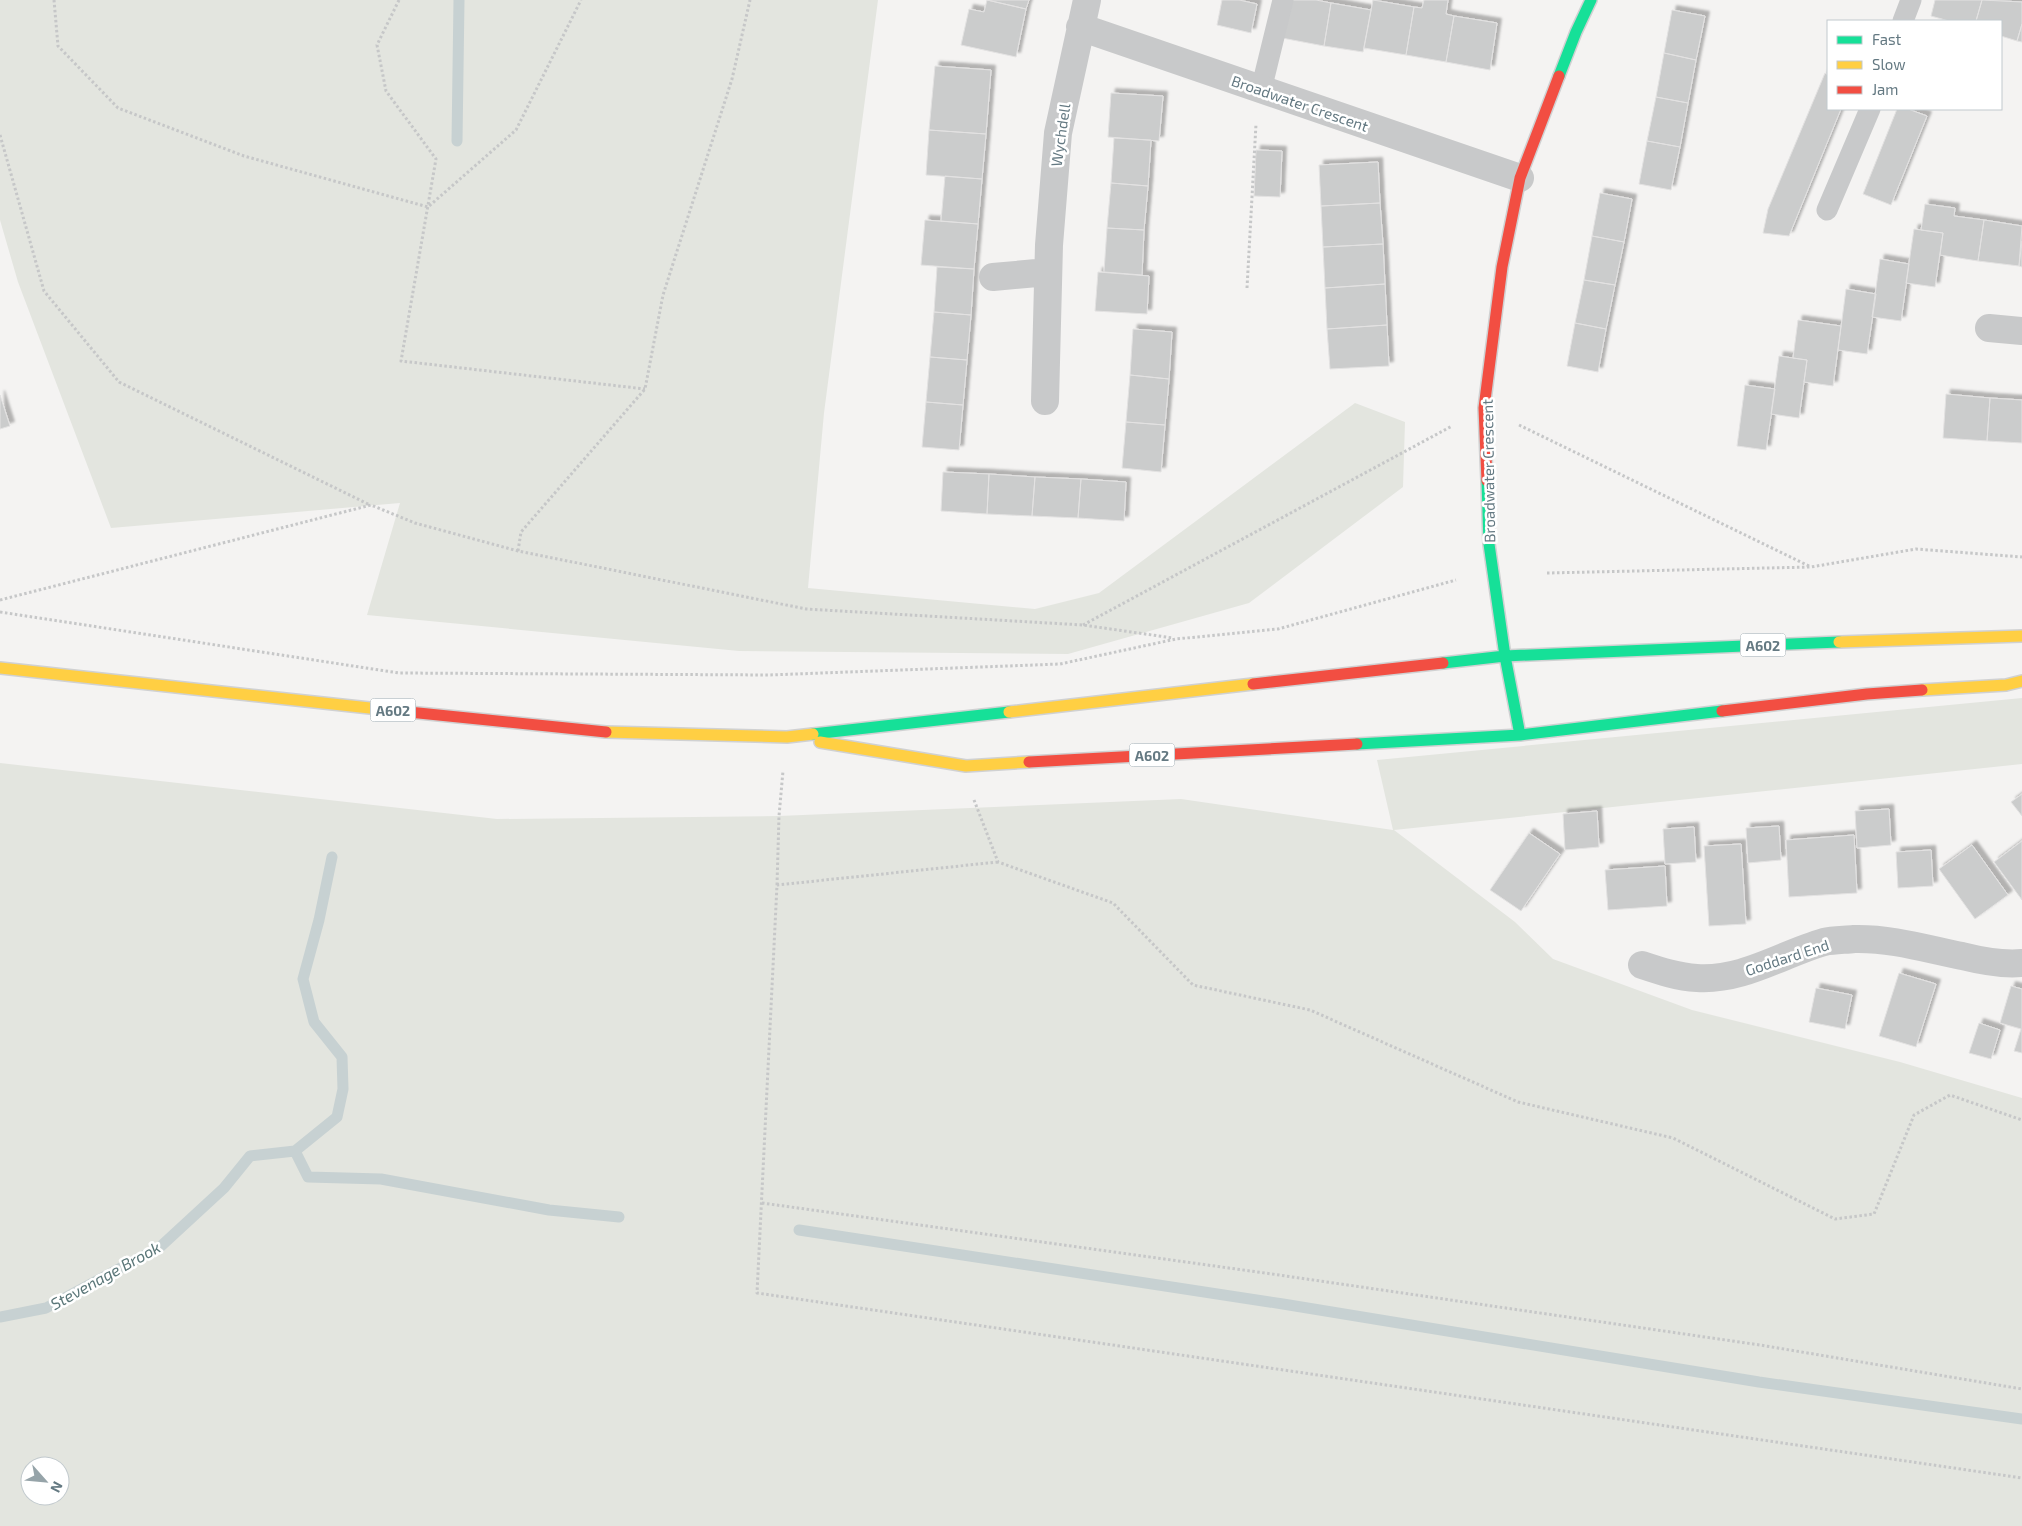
<svg xmlns="http://www.w3.org/2000/svg" width="2022" height="1526" font-family="'Exo 2',sans-serif">
<style>
.green{fill:#e3e5df;fill-rule:evenodd}
.lines{fill:none;stroke-linecap:round;stroke-linejoin:round}
.stream{stroke:#c7d1d2;stroke-width:11}
.building{fill:#cbcccc;stroke:#e3e2e2;filter:url(#shadow)}
.fast-casing{stroke:#d0d1d2;stroke-width:14}
.slow-casing{stroke:#d0d1d2;stroke-width:14}
.jam-casing{stroke:#d0d1d2;stroke-width:14}
.path{stroke:#c6c7c8;stroke-width:3;stroke-dasharray:2.5 2.5;stroke-linecap:butt}
.lane{stroke:#c8c9ca;stroke-width:21}
.street{stroke:#c8c9ca;stroke-width:28}
.fast{stroke:#16e098;stroke-width:11}
.slow{stroke:#ffcf43;stroke-width:11}
.jam{stroke:#f24e42;stroke-width:11}
.labels{text-anchor:middle;dominant-baseline:central;stroke-width:5;stroke-linejoin:round;paint-order:stroke}
.shield{fill:#fff;stroke:#92a1a8;stroke-width:1}
.shield-label{font-size:14px;font-weight:bold;fill:#647982}
.street-label{font-size:15px;fill:#647982;stroke:#fff}
.water-label{font-size:16px;font-style:italic;fill:#5a7678;stroke:#fff}
</style>
<defs>
<filter id="shadow"><feDropShadow dx="4.5" dy="-4.5" stdDeviation="1" flood-color="#0004"/></filter>
</defs>
<rect width="100%" height="100%" fill="#f4f3f2"/>
<!-- green -->
<path class="green" d="M0,0H878L824,413L808,588L1035,609L1099,593L1355,403L1405,422L1403,487L1249,603L1068,654L739,651L367,615L400,503L111,528L18,282L0,220Z
M2022,698V764L1394,830L1515,922L1553,959L1692,1010L1900,1062L2022,1098V1526H0V763L497,819L779,816L1181,799L1393,830L1377,760ZM30,1466H60V1496H30Z"/>
<g class="lines">
<!-- stream -->
<path class="stream" d="M457,141L459,0
M295,1151L308,1177L381,1179L549,1210L619,1217
M799,1230L1283,1304L1759,1382L2022,1419
M0,1317L46,1308L160,1247L224,1188L250,1156L295,1151L337,1117L343,1089L342,1057L314,1022L303,979L319,920L332,857"/>
</g>
<!-- building -->
<path class="building" d="M987,0L1026,9L1016,57L961,45L969,9L984,12Z
M987,0H1029L1026,9Z
M1222,0H1239L1257,4L1251,33L1217,25Z
M1289,0H1316L1331,3L1324,46L1282,38Z
M1373,0L1414,7L1406,55L1364,48Z
M1424,0H1448L1446,14L1454,16L1446,62L1406,55L1414,7L1422,8Z
M1935,0H1982L1976,21H1949L1931,16Z
M1982,0L2022,2V24L2017,41L2001,36V21H1976Z
M1331,3L1371,10L1363,52L1324,46Z
M1672,10L1705,16L1696,60L1664,53Z
M1454,16L1497,23L1490,70L1446,62Z
M2022,24V42L2017,41Z
M1664,53L1696,60L1688,103L1656,97Z
M935,66L991,70L986,134L929,130Z
M1825,73L1828,75V109H1841L1789,236L1763,233L1768,209Z
M1111,93L1163,96L1159,141L1108,137Z
M1656,97L1688,103L1680,147L1647,141Z
M1897,109H1908L1927,116L1891,205L1863,194Z
M929,130L986,134L982,179L926,175Z
M1114,138L1151,140L1148,186L1111,183Z
M1647,141L1680,147L1671,190L1639,184Z
M1256,150L1282,151L1280,197L1254,196Z
M1378,162L1380,203L1321,206L1319,165Z
M945,176L982,179L978,224L941,221Z
M1111,183L1148,186L1144,230L1107,228Z
M1600,193L1632,199L1624,242L1592,236Z
M1380,203L1383,244L1323,247L1321,206Z
M1925,204L1955,208L1954,216L1984,220L1978,261L1940,255L1943,233L1921,230Z
M925,220L978,224L974,269L921,265Z
M1984,220L2022,226L2019,266L1978,261Z
M1107,228L1144,230L1142,275L1104,272Z
M1914,229L1943,233L1935,287L1906,283Z
M1592,236L1624,242L1615,285L1584,280Z
M2022,241V267L2019,266Z
M1383,244L1385,284L1325,288L1323,247Z
M1880,259L1909,264L1901,321L1872,317Z
M937,267L974,269L971,315L934,312Z
M1098,272L1149,276L1147,314L1095,311Z
M1584,280L1615,285L1606,329L1575,323Z
M1385,284L1387,325L1327,329L1325,288Z
M1846,289L1876,294L1867,354L1838,350Z
M934,312L971,315L967,360L930,357Z
M1798,320L1841,326L1833,386L1804,382L1807,360L1793,358Z
M1575,323L1606,329L1598,372L1567,366Z
M1387,325L1389,366L1330,369L1327,329Z
M1133,329L1172,332L1169,379L1130,375Z
M1779,356L1807,360L1799,418L1771,414Z
M930,357L967,360L963,405L926,402Z
M1130,375L1169,379L1165,425L1126,422Z
M1745,385L1775,389L1766,450L1737,446Z
M1946,394L1990,398L1987,441L1943,438Z
M0,395L10,426L0,429Z
M1990,398L2022,400V443L1987,441Z
M926,402L963,405L959,450L922,447Z
M1126,422L1165,425L1161,472L1122,468Z
M943,472L989,474L987,514L941,511Z
M989,474L1035,477L1032,516L987,514Z
M1035,477L1081,479L1078,518L1032,516Z
M1081,479L1126,482L1124,521L1078,518Z
M2022,794V816L2011,802Z
M1889,809L1891,845L1857,848L1855,811Z
M1597,811L1599,847L1565,850L1563,814Z
M1779,826L1781,860L1748,863L1746,828Z
M1694,827L1696,862L1665,864L1663,829Z
M1529,833L1560,854L1521,911L1490,890Z
M1854,835L1857,893L1789,897L1786,840Z
M2022,841V900L1994,862Z
M1741,844L1746,924L1709,926L1704,846Z
M1972,845L2008,895L1975,919L1939,869Z
M1931,850L1933,886L1898,888L1896,852Z
M1665,866L1667,906L1608,910L1605,870Z
M1899,973L1936,984L1916,1047L1879,1036Z
M2011,986L2022,989V1053L2014,1051L2021,1029L2000,1023Z
M1816,988L1852,995L1845,1029L1809,1022Z
M1979,1023L2000,1030L1991,1059L1969,1053Z"/>
<g class="lines">
<defs>
<path id="fast" d="M1559,76L1576,32L1591,0
M1487,481L1489,544L1505,656L1520,735
M1443,663L1505,656L1839,642
M813,734L1009,712
M1357,744L1520,735L1722,711"/>
<path id="slow" d="M1839,642L2022,636
M0,668L379,709
M1922,690L2006,685L2022,681
M1009,712L1253,684
M606,732L787,737L813,734
M820,742L966,766L1029,762"/>
<path id="jam" d="M1487,481L1484,408L1502,267L1520,178L1559,76
M1253,684L1443,663
M379,709L606,732
M1722,711L1867,694L1922,690
M1029,762L1357,744"/>
</defs>
<!-- fast casing -->
<use href="#fast" class="fast-casing"/>
<!-- slow casing -->
<use href="#slow" class="slow-casing"/>
<!-- jam casing -->
<use href="#jam" class="jam-casing"/>
<!-- path -->
<path class="path" d="M54,0L58,46L118,108L244,156L428,207L516,130L581,0
M399,0L377,45L386,91L436,159L401,361L645,389
M0,135L44,291L119,382L370,505
M1247,288L1256,124
M1519,425L1811,567
M518,551L521,532L645,389L663,295L732,79L750,0
M1547,573L1811,567L1916,549L2022,557
M0,600L371,505L415,523L518,551L806,609L1083,625L1173,638
M0,612L399,673L769,675L1060,664L1176,639L1278,629L1456,580
M1083,625L1452,426
M974,800L998,862L1113,903L1193,985L1310,1010L1518,1102L1673,1138L1835,1219L1874,1214L1914,1115L1950,1095L2022,1120
M998,862L777,885L757,1293L2022,1478
M777,885L779,816L783,771
M762,1203L1272,1274L1760,1345L2022,1389"/>
<!-- lane -->
<path class="lane" d="M1903,21L1911,0
M1261,90L1283,0
M1827,210L1870,109"/>
<!-- street -->
<path class="street" d="M1080,27L1520,178
M993,277L1048,272
M1989,328L2022,331
M1045,401L1049,245L1058,133L1087,0
M1642,965C1660,971 1678,977 1697,978C1743,981 1782,954 1824,942C1833,940 1845,940 1854,939C1891,938 1927,949 1962,956C1982,961 2002,965 2022,963"/>
<!-- fast -->
<use href="#fast" class="fast"/>
<!-- slow -->
<use href="#slow" class="slow"/>
<!-- jam -->
<use href="#jam" class="jam"/>
</g>
<g class="labels">
<!-- shield labels -->
<g class="shield">
<rect x="1740.5" y="633.5" width="45" height="23" rx="4"/>
<rect x="370.5" y="698.5" width="45" height="23" rx="4"/>
<rect x="1129.5" y="743.5" width="45" height="23" rx="4"/>
</g>
<g class="shield-label">
<text x="1763" y="645">A602</text>
<text x="393" y="710">A602</text>
<text x="1152" y="755">A602</text>
</g>
<!-- street labels -->
<g class="street-label">
<text transform="translate(1300 103) rotate(19)">Broadwater Crescent</text>
<text transform="translate(1060 135) rotate(-82)">Wychdell</text>
<text transform="translate(1488 471) rotate(-91)">Broadwater Crescent</text>
<text transform="translate(1787 957) rotate(-18)">Goddard End</text>
</g>
<!-- water labels -->
<g class="water-label">
<text transform="translate(105 1275) rotate(-29)">Stevenage Brook</text>
</g>
</g>
<!-- legend -->
<rect x="1827" y="20" width="175" height="90" fill="#ffffff" stroke="#c1c9cd"/>
<rect x="1837" y="36" width="25" height="8" fill="#16e098" stroke="#c1c9cd"/>
<text x="1872" y="45" font-size="15" fill="#647982">Fast</text>
<rect x="1837" y="61" width="25" height="8" fill="#ffcf43" stroke="#c1c9cd"/>
<text x="1872" y="70" font-size="15" fill="#647982">Slow</text>
<rect x="1837" y="86" width="25" height="8" fill="#f24e42" stroke="#c1c9cd"/>
<text x="1872" y="95" font-size="15" fill="#647982">Jam</text>
<!-- north arrow -->
<g transform="translate(45 1481) rotate(117)"><circle r="24" fill="#ffffff" stroke="#c1c9cd"/>
<path d="M0-4L9 19L0 12L-9 19Z" fill="#96a4a9"/>
<text y="-8" font-size="14" font-weight="bold" text-anchor="middle" fill="#647982">N</text>
</g>
</svg>
